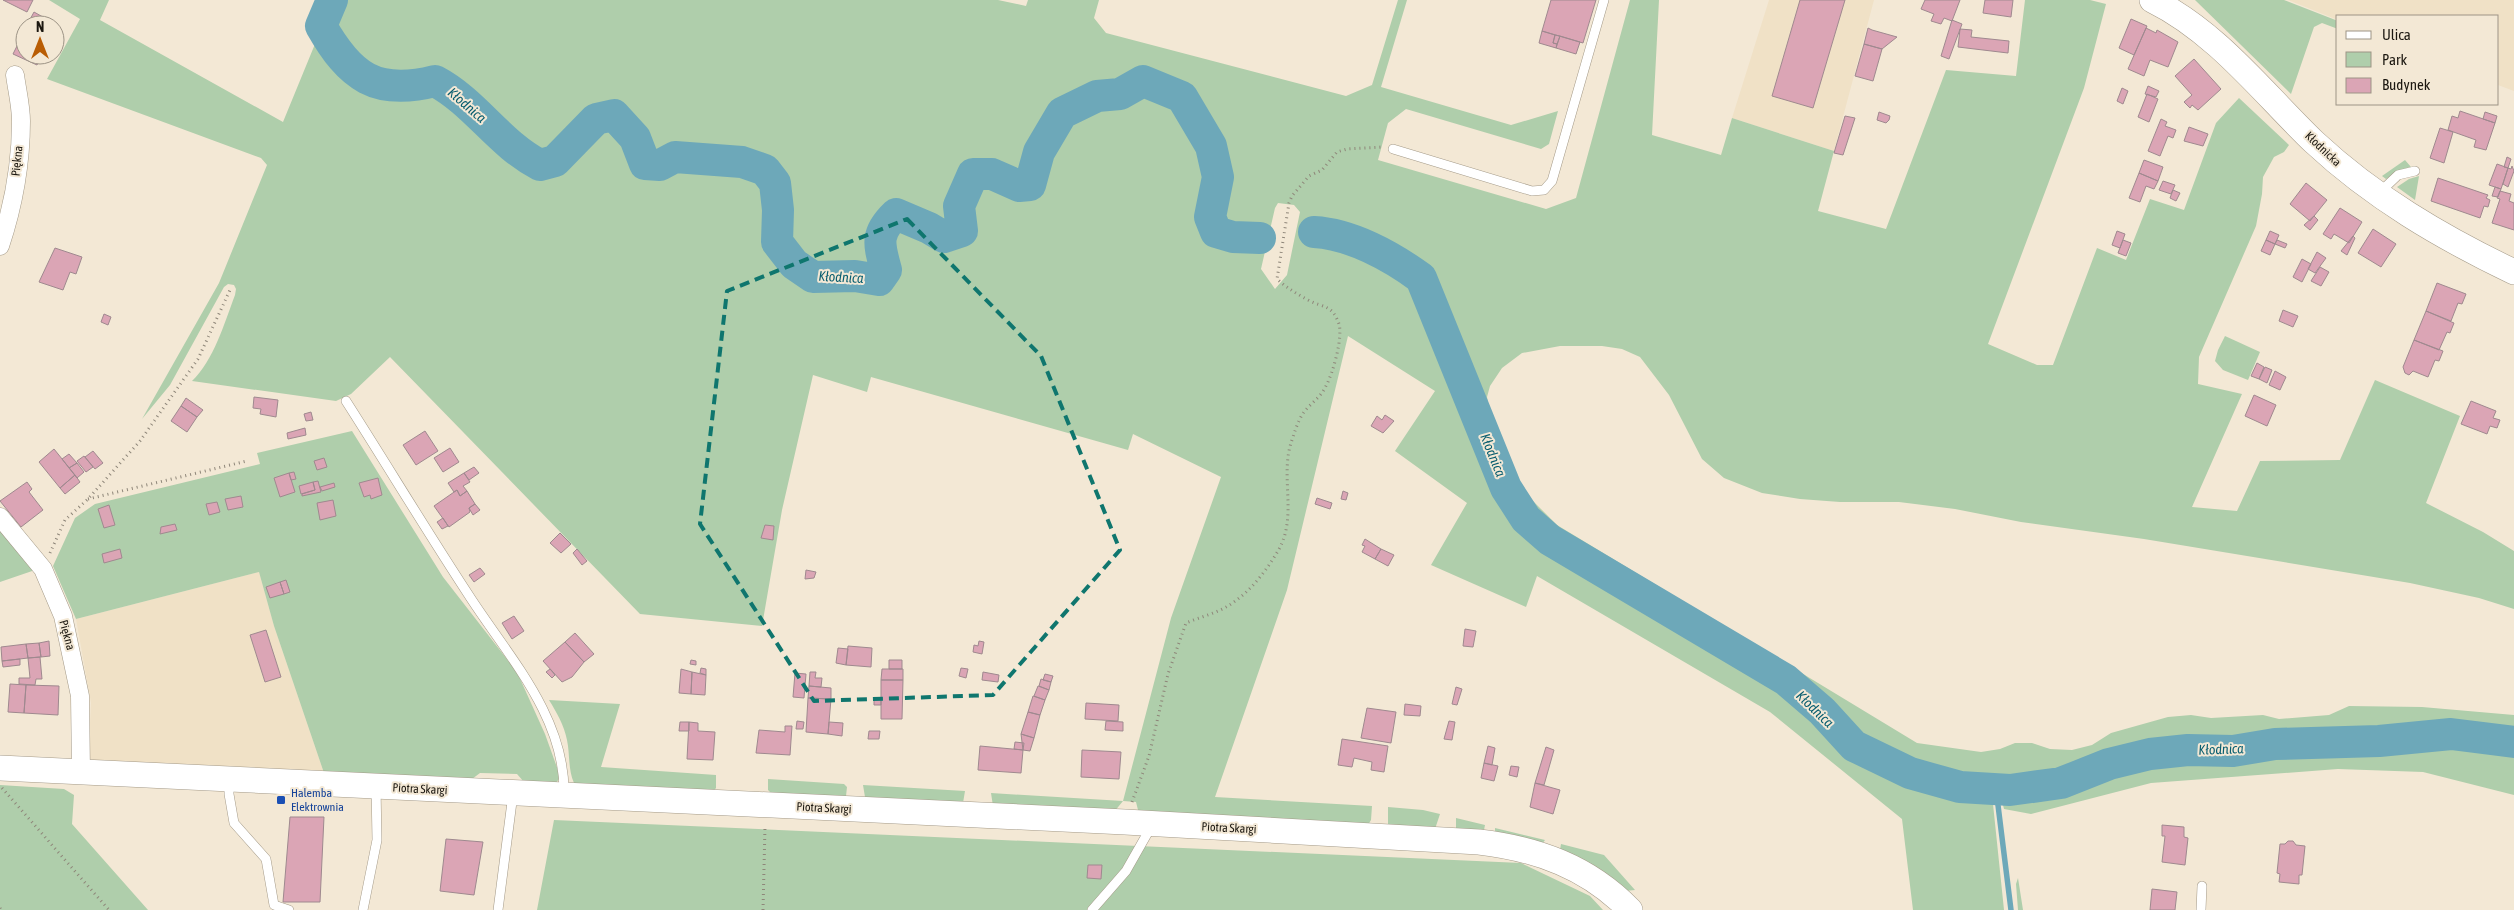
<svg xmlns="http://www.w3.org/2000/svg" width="2514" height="910" font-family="'Asap Condensed',sans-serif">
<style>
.built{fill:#f0e1c6}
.green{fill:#afceab;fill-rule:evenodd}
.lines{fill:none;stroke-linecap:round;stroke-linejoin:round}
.stream{stroke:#6da8b9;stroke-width:5.5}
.river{stroke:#6da8b9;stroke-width:32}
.building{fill:#dba5b5;stroke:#9f898f}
.lane-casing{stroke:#a49a88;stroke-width:10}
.street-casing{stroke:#a49a88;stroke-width:19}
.secondary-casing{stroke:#a49a88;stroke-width:26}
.path{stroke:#8e8679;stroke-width:3;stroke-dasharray:1 4;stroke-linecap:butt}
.lane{stroke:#fff;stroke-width:9}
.street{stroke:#fff;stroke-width:18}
.secondary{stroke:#fff;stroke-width:25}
.marked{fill:none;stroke:#0f766e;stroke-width:4;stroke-dasharray:10 6;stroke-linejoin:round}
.transit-dot{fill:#1a4fb4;stroke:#f3e8d5;stroke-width:2}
.labels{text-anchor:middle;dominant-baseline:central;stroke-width:4;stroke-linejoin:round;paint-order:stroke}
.street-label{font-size:12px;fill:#1b1710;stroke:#f3e8d5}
.transit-label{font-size:12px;fill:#164399;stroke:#f3e8d5;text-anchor:start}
.water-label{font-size:14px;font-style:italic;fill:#085d6f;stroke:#f3e8d5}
</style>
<rect width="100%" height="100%" fill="#f3e8d5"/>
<!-- built -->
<path class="built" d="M1769,0H1874L1834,151L1732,118Z
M2288,0H2514V91L2498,85V16H2338V20Z
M259,572L274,626L324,773L88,763L91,703L76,619Z"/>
<!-- green -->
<path class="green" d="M49,0H109L100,20L283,122L315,44L313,30L317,0H998L1026,6L1028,0H1099L1094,18L1106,33L1346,96L1372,85L1398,0H1407L1381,87L1511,125L1558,111L1549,144L1541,149L1406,109L1388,123L1378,160L1546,209L1576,198L1630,0H1659L1652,135L1721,155L1732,118L1834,151L1818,211L1886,229L1946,70L2016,76L2025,0H2090L2106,4L2084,88L1988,344L2037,365H2053L2097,248L2126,260L2150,199L2184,210L2216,123L2239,98L2289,145L2284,152L2274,157L2263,177L2262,194L2256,226L2199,357L2198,384L2242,394L2192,507L2237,511L2260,461L2340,460L2375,380L2460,416L2426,503L2483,532L2514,551V609L2479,598L2410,583L2144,539L2021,522L1955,509L1899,502H1840L1800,499L1762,493L1724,478L1702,459L1669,395L1640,357L1622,349L1602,346H1560L1522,353L1502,368L1490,386L1487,397L1491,419L1509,468L1528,496L1557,525L1917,743L1981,752L2000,749L2015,743H2032L2050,749L2072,750L2092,745L2111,733L2168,717L2191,715L2211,718L2263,715L2279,719L2329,715L2349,706L2422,707L2514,715V795L2423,772L2338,769L2151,783L2031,814L2004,809L1998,785L1991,783L1985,785L1993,804L2004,910H1913L1902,819L1770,712L1537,576L1526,607L1431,565L1467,503L1395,451L1435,391L1348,336L1287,590L1215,797L1372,806L1371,820L1368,825L1142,815L1138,810L1136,802L1123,801L1114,812L993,806L991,793L1123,801L1171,618L1221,477L1133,434L1128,450L871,377L867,392L813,375L782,510L762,626L640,614L390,357L351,394L336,401L192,381C214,360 224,324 235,295L236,289L234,285L228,284L224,287L170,385L142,419L219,283L267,165L261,158L47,79L80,19ZM1278,203L1294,205L1300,212L1287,275L1275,289L1261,269L1275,208Z
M2195,0H2284L2338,21V29L2322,23L2314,27L2291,94Z
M2405,160L2411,167L2400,170L2386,179L2382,176Z
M2419,176L2415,200L2397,187L2409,179Z
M2225,336L2260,352L2248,380L2223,370L2215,361L2218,350Z
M352,431L443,577L517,672L545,734L559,773V779L555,784L524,782L517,774L480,773L472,779L324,773L274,626L259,572L76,619L53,566L75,518L95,504L260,464L257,453Z
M0,524L38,569L0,582Z
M549,700L620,704L601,767L716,775V788L712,793L574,783C568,770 570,754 567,740C564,725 557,713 549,700Z
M768,779L844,784L847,787L846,796L840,799L772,794L768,790Z
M0,785L64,789L74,795L72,824L148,910H0Z
M863,785L965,791L963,803L865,797Z
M1388,807L1423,810L1440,814L1435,829L1388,825Z
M1456,818L1485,825L1484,830H1456Z
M554,820L1521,863L1590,896L1603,910H537Z
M1495,828L1545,840L1542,844L1495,832Z
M1561,844L1604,855L1635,890L1625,891L1560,850Z
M2018,878L2023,910H2018L2016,884Z"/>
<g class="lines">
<!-- stream -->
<path class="stream" d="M1996,789L2011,910"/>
<!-- river -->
<path class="river" d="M332,0L321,26C350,77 376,96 435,81C475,102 499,144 540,165L555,161L596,119L614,115L635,138L645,164L660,165L675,157L742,162L765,170L775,183L778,210L777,242L794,264L813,277L855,276L879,280L886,270C879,244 875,234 896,214L929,228L944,237L962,231L959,206L973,174H992L1019,186L1030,185L1039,152L1062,113L1097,96L1120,94L1143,81L1182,97L1211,146L1218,177L1210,217L1216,232L1233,237L1260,238
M1314,232C1351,234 1391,256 1421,278L1506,488L1526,519L1550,540L1786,680L1822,711L1854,746L1910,773L1960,787L2010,790L2061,783L2109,764L2150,754L2188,750L2233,751L2275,744L2379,741L2451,734L2514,742"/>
</g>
<!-- building -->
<path class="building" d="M3,0H33L27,12Z
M1551,0H1596L1583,43L1542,31Z
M1800,0H1845L1813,108L1772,96Z
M1925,0H1960L1952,21L1944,18L1941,24L1931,21L1934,14L1921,9Z
M1985,0H2013L2011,17L1983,13Z
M34,12L57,25L55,29V25H27Z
M2131,19L2147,26L2134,55L2119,48Z
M1952,20L1962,24L1949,59L1941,56Z
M1868,28L1872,30L1897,37L1882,49L1864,44Z
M2146,28L2156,33L2157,30L2178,42L2168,67L2150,60L2144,76L2128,69Z
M1960,29L1972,30L1971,37L2009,41L2008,53L1958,47Z
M25,30V55H42L37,65L13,54Z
M1542,31L1555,35L1553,43L1557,44L1556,48L1539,43Z
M1555,35L1560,36L1557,44L1553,43Z
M1560,36L1580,42L1576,54L1556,48Z
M1864,44L1882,49L1873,81L1855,76Z
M2194,59L2221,89L2198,110L2192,105L2190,108L2184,102L2192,95L2175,76Z
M2148,86L2159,91L2156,97L2145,94Z
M2122,88L2128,91L2123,104L2117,101Z
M2147,94L2158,99L2149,122L2138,117Z
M2460,111L2495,123L2486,150L2474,147L2476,140L2448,130L2452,116L2458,118Z
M1879,112L1890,116L1889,120L1886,123L1877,120Z
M2485,112L2497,116L2495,123L2483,119Z
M1845,116L1855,118L1843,155L1834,153Z
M2161,119L2167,122L2165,126L2176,130L2173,138L2168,136L2160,156L2148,151Z
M2189,127L2208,134L2203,146L2184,141Z
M2440,128L2453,132L2444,163L2430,158Z
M2507,157L2511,159L2508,168L2504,167Z
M2144,160L2163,167L2158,181L2139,173Z
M2497,164L2508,168L2501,189L2489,185Z
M2512,166L2514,171L2508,187L2503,184L2508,168L2511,169Z
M2139,173L2158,181L2154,189L2146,186L2140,202L2129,198Z
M2438,178L2488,195L2486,198L2490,200L2488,207L2484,206L2480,218L2431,201Z
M2163,181L2175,185L2171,194L2159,190Z
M2306,183L2327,200L2310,221L2290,204Z
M2495,187L2501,189L2498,197L2492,196Z
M2173,190L2180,193L2176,201L2170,198Z
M2500,191L2511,194L2509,201L2514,203V230L2492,223L2500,199L2497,198Z
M2340,208L2362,222L2349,243L2334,234L2331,239L2323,234Z
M2314,216L2318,220L2310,230L2304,225Z
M2373,229L2396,244L2381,267L2358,253Z
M2117,231L2125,234L2120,248L2112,245Z
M2270,231L2279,235L2275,244L2266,240Z
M2353,236L2355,238L2347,255L2341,251Z
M2123,240L2131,243L2126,256L2118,253Z
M2266,240L2275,244L2270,255L2261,251Z
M2277,240L2287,244L2285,248L2275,244Z
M55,248L82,257L76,274L70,272L63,290L39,282Z
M2317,252L2326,258L2315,273L2308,269Z
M2302,259L2311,264L2302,282L2293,277Z
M2320,267L2329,272L2321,286L2311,281Z
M2437,283L2466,294L2462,304L2458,303L2451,321L2426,311Z
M2283,310L2298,316L2293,327L2279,321Z
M2426,311L2454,323L2450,333L2447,332L2439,350L2414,340Z
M104,314L111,317L108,325L101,322Z
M2414,340L2443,351L2439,361L2435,360L2428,377L2413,371L2409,375L2405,373L2403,367Z
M2257,363L2264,367L2259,379L2251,376Z
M2265,367L2272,370L2267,383L2259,379Z
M2275,371L2286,377L2280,390L2269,385Z
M2254,395L2276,405L2267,426L2245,416Z
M254,397L278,400L276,417L260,414L261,409L253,408Z
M186,398L203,410L197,417L181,406Z
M2471,401L2496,411L2493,418L2500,420L2497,428L2490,426L2487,434L2461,424Z
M181,406L197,417L187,432L171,421Z
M311,412L313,420L306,421L304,414Z
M1385,415L1394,421L1383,433L1371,426L1377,416L1382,420Z
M305,428L306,435L288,439L287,433Z
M425,431L438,451L416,465L403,445Z
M450,448L459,462L443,472L434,458Z
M54,449L75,475L60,488L39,462Z
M93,451L103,463L95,469L85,457Z
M69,454L77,463L69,468L62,459Z
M84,456L93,467L86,472L77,461Z
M324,458L327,467L317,470L314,461Z
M77,463L84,472L77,478L69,468Z
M474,467L479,473L469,480L464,473Z
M294,472L296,479L291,480L289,473Z
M289,473L295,492L280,497L274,478Z
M464,473L470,482L463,486L467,491L460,496L457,490L454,492L448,483Z
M75,475L80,482L65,494L60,488Z
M378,478L382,495L371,499L370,495L364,497L359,483Z
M318,481L321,492L302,496V494L315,490L313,482Z
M27,482L32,489L29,492L43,510L21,527L0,501Z
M313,482L315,490L301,494L299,486Z
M334,483L335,487L322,491L320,487Z
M457,490L460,496L467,491L475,504L469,508L470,512L449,527L434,506Z
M1343,491L1348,493L1346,500L1341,499Z
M241,496L243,507L228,510L225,499Z
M1317,498L1332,503L1330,509L1315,504Z
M333,500L336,516L320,520L317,503Z
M217,502L220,512L209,515L206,504Z
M475,504L480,510L473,515L469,508Z
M109,505L115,525L104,528L98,509Z
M443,518L448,526L442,529L437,522Z
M175,524L177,530L160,534L161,527Z
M765,525L774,526L773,540L761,538Z
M560,533L571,544L561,553L550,543Z
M1365,539L1381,549L1375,559L1362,552L1365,546L1362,545Z
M120,549L122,558L104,563L102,554Z
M577,549L587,561L582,565L573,553Z
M1381,549L1394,555L1388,566L1375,559Z
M480,568L485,574L474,582L469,575Z
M806,570L816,572L814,578L805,579Z
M286,580L290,592L284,594L280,582Z
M280,582L284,594L270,598L266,587Z
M514,616L524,631L512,639L502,623Z
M1465,629L1476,631L1473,647L1463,646Z
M266,630L281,677L265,682L250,635Z
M575,633L594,654L584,662L565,642Z
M49,641L50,656L41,657L39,643Z
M979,641L984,642L982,654L973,652L974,645L978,646Z
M565,642L584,662L572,677L562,682L543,661Z
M39,643L41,657L28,658L26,644Z
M26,644L28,658L2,661L1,647Z
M848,646L872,648L871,667L846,665Z
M838,648L848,649L846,665L836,663Z
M40,657L42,679H36L35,685L19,684V678H30L28,658Z
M20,659V665L3,667L2,661Z
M691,660L696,661V665L690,664Z
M889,660H902V669H889Z
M701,668L706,669V675L700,673Z
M961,668L968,669L966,678L959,676Z
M550,669L555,675L552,678L546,672Z
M681,669L692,672L691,694L679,693Z
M882,669H903V680H881Z
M692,672L706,675L705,695L691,694Z
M810,672H816L815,678H822L821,687L809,686Z
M983,672L999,675L998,682L982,680Z
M795,673L806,674L804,698L793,697Z
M1045,674L1053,676L1051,682L1043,680Z
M1041,679L1051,682L1049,690L1039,686Z
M881,680H903L902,719H881Z
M10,684L26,685L24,713L8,712Z
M26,685L59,686L58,715L24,713Z
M809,686L831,688V699L808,698Z
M1038,686L1049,690L1045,700L1034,696Z
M1456,687L1462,689L1457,705L1452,704Z
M1033,696L1045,700L1040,715L1028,712Z
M808,698L831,699L828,734L806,732Z
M874,698H881V705H874Z
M1086,703L1119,705L1118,721L1085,719Z
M1405,704L1421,706L1420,716L1404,715Z
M1367,708L1396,712L1391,743L1361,738Z
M1028,712L1040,715L1034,738L1021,734Z
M797,721L804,722L803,729H796Z
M1106,721L1123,722V731L1105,730Z
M1449,721L1455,722L1452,740L1444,739Z
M680,722H689V731H679Z
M689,722L698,723V731L715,732L713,760L687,759Z
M829,722L843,723L842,736L828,734Z
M785,726H792L790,755L756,753L759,730L785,732Z
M869,731H880L879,739H868Z
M1021,734L1034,738L1030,751L1023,750Z
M1342,739L1388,746L1384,772L1371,770L1372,762L1354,758L1352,767L1338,765Z
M1015,742L1024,743L1023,750L1014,749Z
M980,746L1023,750L1021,773L978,770Z
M1488,746L1495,748L1492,765L1484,763Z
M1546,747L1554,750L1544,785L1535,783Z
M1082,750L1121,752L1119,779L1081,777Z
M1484,763L1498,766L1494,781L1481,778Z
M1511,766L1519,767L1517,777L1509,775Z
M1535,783L1560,790L1553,814L1530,807Z
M290,817H324L320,902H283Z
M2162,825L2184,827V837L2188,838L2185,865L2162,862L2165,836H2162Z
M446,839L483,842L474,895L440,891Z
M2288,841H2293L2296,845L2305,846L2302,875H2299V884L2279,882L2280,874L2277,873L2280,844H2285Z
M1088,865H1102L1101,879L1087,878Z
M2152,889L2177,892L2175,910H2150Z"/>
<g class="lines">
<defs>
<path id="lane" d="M1393,149L1532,191L1544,190L1552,181L1604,0
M2379,193L2398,175L2415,171
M346,401C387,465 426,530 468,594C507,655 565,716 564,793
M229,780V794L234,823L266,859L274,905L289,910
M363,910L377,840L376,787
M498,910L513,794
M1092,910L1126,871L1151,827
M2201,910L2202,886"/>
<path id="street" d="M0,246C13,207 21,163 21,121C21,106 17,90 15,75
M0,517L43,569L63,616L80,696L81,772"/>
<path id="secondary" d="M2152,0C2217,32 2263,93 2314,142C2373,197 2441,237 2514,272
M0,768L1125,822L1479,842C1538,849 1588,867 1630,910"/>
</defs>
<!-- lane casing -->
<use href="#lane" class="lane-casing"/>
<!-- street casing -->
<use href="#street" class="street-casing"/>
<!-- secondary casing -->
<use href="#secondary" class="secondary-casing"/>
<!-- path -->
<path class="path" d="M88,499L247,461
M50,553L65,520L88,499L140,441L198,359L230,290
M2,788L109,910
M1132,802L1149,756L1168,674L1186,623C1200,617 1218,613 1231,604C1251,591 1266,571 1278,551C1298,517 1280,478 1291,443C1294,434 1298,420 1304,412C1311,403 1321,397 1326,386C1333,373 1343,338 1339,324C1332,304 1323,308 1308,300C1297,294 1287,288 1277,279L1289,203L1292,196L1309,176L1322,170L1337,152L1347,149L1382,147
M0,908L1,910
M763,910L765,826"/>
<!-- lane -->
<use href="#lane" class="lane"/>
<!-- street -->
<use href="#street" class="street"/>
<!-- secondary -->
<use href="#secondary" class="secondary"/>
</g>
<!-- marked area -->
<path class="marked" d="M907,219L1041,356L1120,550L993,695L814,701L700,524L727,291Z"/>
<!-- markers -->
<rect class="transit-dot" x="276" y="795" width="10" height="10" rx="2.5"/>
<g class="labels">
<!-- street labels -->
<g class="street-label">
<text transform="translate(2323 149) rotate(43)">Kłodnicka</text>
<text transform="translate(17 161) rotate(-84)">Piękna</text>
<text transform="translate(67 635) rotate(75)">Piękna</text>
<text transform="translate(420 789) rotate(3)">Piotra Skargi</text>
<text transform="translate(824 808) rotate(3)">Piotra Skargi</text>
<text transform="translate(1229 828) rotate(3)">Piotra Skargi</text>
</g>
<!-- transit labels -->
<g class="transit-label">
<text x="291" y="793">Halemba<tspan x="291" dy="14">Elektrownia</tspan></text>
</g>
<!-- water labels -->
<g class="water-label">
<text transform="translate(467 105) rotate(41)">Kłodnica</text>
<text transform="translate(841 277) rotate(3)">Kłodnica</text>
<text transform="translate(1493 455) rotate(68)">Kłodnica</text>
<text transform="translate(1815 709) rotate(44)">Kłodnica</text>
<text transform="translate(2221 749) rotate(-2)">Kłodnica</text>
</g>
</g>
<!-- legend -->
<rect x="2336" y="15" width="162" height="90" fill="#f3e8d5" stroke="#9d9486"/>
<rect x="2346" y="31" width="25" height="8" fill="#ffffff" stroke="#9d9486"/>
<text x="2382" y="40" font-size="15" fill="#1b1710">Ulica</text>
<rect x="2346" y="52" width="25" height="15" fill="#afceab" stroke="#9d9486"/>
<text x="2382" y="65" font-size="15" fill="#1b1710">Park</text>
<rect x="2346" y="78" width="25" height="15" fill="#dba5b5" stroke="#9d9486"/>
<text x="2382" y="90" font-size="15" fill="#1b1710">Budynek</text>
<!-- north arrow -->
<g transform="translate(40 40)"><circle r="24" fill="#f3e8d5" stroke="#9d9486"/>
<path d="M0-4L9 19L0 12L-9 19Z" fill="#b95d04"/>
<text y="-8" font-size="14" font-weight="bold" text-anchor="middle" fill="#1b1710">N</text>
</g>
</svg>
